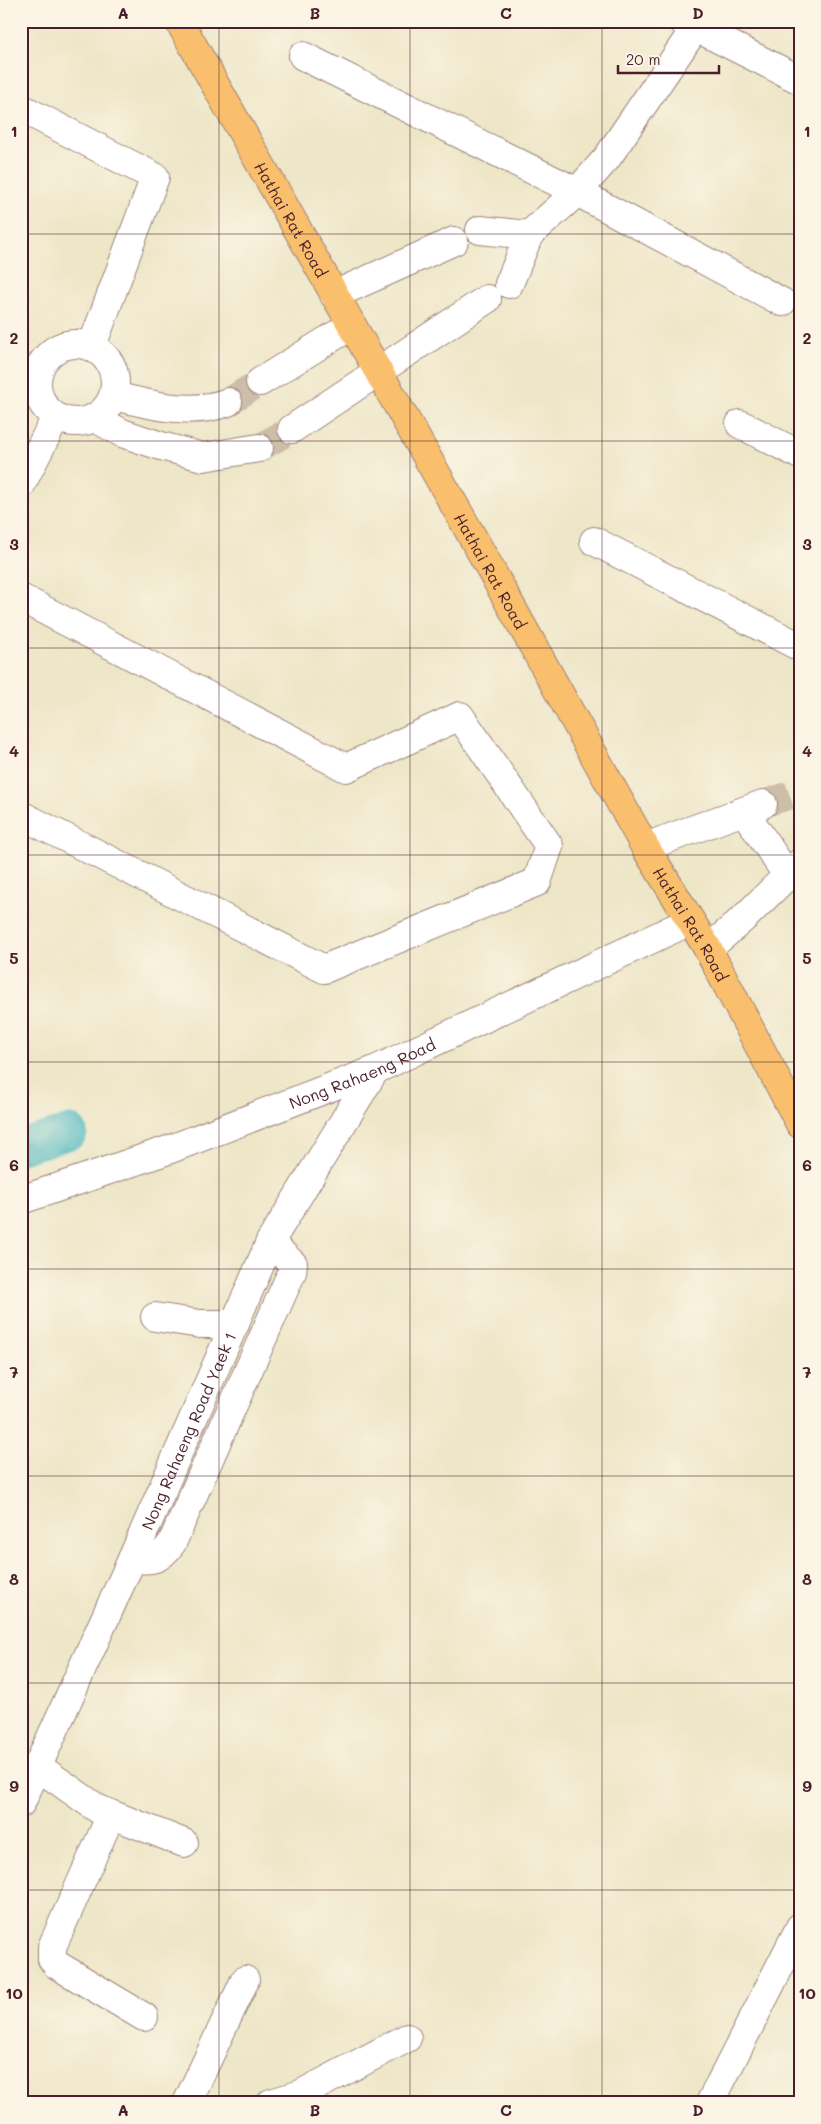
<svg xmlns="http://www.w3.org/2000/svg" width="821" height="2124" font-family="Mali,sans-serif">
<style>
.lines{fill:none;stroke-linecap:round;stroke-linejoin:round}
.canal{stroke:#43b3bb;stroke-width:35}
.minor-tunnel{stroke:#ccbea8;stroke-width:28;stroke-dasharray:28 14;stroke-linecap:butt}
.minor-casing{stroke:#9c8279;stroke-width:30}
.major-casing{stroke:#9c8279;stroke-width:30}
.minor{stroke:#fff;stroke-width:28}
.major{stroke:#f9bf6d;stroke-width:28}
.grid{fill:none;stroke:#4a1f2b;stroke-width:1;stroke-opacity:0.55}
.labels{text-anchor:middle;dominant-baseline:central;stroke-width:4;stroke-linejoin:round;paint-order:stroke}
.street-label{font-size:16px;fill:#4a1f2b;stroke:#fcf5e5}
.neatline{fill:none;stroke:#4a1f2b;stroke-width:2}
.grid-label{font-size:16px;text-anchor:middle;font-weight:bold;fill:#4a1f2b}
</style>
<rect width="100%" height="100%" fill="#fcf5e5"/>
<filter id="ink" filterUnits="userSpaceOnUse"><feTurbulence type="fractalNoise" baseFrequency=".02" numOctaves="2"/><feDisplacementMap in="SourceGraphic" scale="10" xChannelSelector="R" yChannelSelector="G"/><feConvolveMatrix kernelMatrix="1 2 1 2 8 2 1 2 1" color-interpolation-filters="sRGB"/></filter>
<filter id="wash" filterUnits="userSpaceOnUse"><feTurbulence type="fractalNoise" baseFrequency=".0096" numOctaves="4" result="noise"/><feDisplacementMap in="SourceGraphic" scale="20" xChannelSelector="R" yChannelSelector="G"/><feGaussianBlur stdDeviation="1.12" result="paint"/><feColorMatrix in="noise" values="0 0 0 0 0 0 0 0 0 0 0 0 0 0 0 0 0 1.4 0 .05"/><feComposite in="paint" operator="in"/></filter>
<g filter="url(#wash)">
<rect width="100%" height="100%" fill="#ede6c7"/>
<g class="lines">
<!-- canal -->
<path class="canal" d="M21,1147L70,1132"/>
</g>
</g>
<g filter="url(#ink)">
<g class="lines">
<!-- minor-tunnel -->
<path class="minor-tunnel" d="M228,402L260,382
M259,448L292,429
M763,804L800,792"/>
<defs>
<g id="minor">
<path d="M683,21L800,80"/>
<path d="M303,56L577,192L782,302"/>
<path d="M21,108L155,177L92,346"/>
<path d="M480,230L529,235"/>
<path d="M509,284L529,235L577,192L607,158L700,21"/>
<path d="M334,295L454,241"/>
<circle cx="76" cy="383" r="39"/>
<path d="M260,382L352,325"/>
<path d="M114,396C151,405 191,416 228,402"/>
<path d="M95,418L122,433L161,446L203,457L259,448"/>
<path d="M740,424L800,455"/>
<path d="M292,429L487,299"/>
<path d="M21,485L56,417"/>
<path d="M594,541L800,647"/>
<path d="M21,598L346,768L460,716L549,846L537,882L324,969L21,815"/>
<path d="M744,811L787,875"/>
<path d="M645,847L763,804"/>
<path d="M708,949L744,918L800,863"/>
<path id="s1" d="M21,1200L168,1150L375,1070L690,921"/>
<path d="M155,1317L200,1324H235"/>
<path d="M132,1559C153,1560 159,1561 172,1543L292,1272L293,1264L270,1242"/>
<path d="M37,1766L98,1809L184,1843"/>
<path id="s2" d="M21,1803L132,1559L270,1242L375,1070"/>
<path d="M111,1815L52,1947V1959L57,1965L144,2017"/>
<path d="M187,2103L245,1980"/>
<path d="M271,2103L301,2094L407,2038"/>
<path d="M710,2103L800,1927"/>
</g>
<g id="major">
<path id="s3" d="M179,21L477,545L645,847L708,949L800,1124"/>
</g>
</defs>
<!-- minor casing -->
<use href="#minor" class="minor-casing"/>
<!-- major casing -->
<use href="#major" class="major-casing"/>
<!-- minor -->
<use href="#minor" class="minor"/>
<!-- major -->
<use href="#major" class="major"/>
</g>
</g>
<!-- grid -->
<path class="grid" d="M219,21V2103M410,21V2103M602,21V2103M21,234H800M21,441H800M21,648H800M21,855H800M21,1062H800M21,1269H800M21,1476H800M21,1683H800M21,1890H800"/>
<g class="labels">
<!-- street labels -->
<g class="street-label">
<text stroke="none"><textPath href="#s3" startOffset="228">Hathai Rat Road</textPath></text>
<text stroke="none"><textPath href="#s3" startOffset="632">Hathai Rat Road</textPath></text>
<text stroke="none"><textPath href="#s3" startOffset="1038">Hathai Rat Road</textPath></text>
<text stroke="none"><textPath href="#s1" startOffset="364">Nong Rahaeng Road</textPath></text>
<text stroke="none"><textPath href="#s2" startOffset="408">Nong Rahaeng Road Yaek 1</textPath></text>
</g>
</g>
<!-- margin -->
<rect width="821" height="2124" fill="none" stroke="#fcf5e5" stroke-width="55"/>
<!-- scale -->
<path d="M618 65v8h101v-8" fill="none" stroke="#4a1f2b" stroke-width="2.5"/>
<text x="626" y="65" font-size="15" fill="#4a1f2b" stroke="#fcf5e5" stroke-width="4" paint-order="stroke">20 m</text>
<rect x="28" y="28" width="766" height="2068" class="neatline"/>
<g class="grid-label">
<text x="123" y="19">A</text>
<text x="315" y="19">B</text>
<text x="506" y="19">C</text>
<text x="698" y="19">D</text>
<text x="14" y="137">1</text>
<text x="807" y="137">1</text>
<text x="14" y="344">2</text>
<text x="807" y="344">2</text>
<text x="14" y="550">3</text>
<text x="807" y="550">3</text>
<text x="14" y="757">4</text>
<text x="807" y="757">4</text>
<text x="14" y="964">5</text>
<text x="807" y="964">5</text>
<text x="14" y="1171">6</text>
<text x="807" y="1171">6</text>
<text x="14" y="1378">7</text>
<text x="807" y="1378">7</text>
<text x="14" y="1585">8</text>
<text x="807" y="1585">8</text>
<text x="14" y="1792">9</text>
<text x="807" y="1792">9</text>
<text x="14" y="1999">10</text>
<text x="807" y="1999">10</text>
<text x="123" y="2116">A</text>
<text x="315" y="2116">B</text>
<text x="506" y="2116">C</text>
<text x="698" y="2116">D</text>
</g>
</svg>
